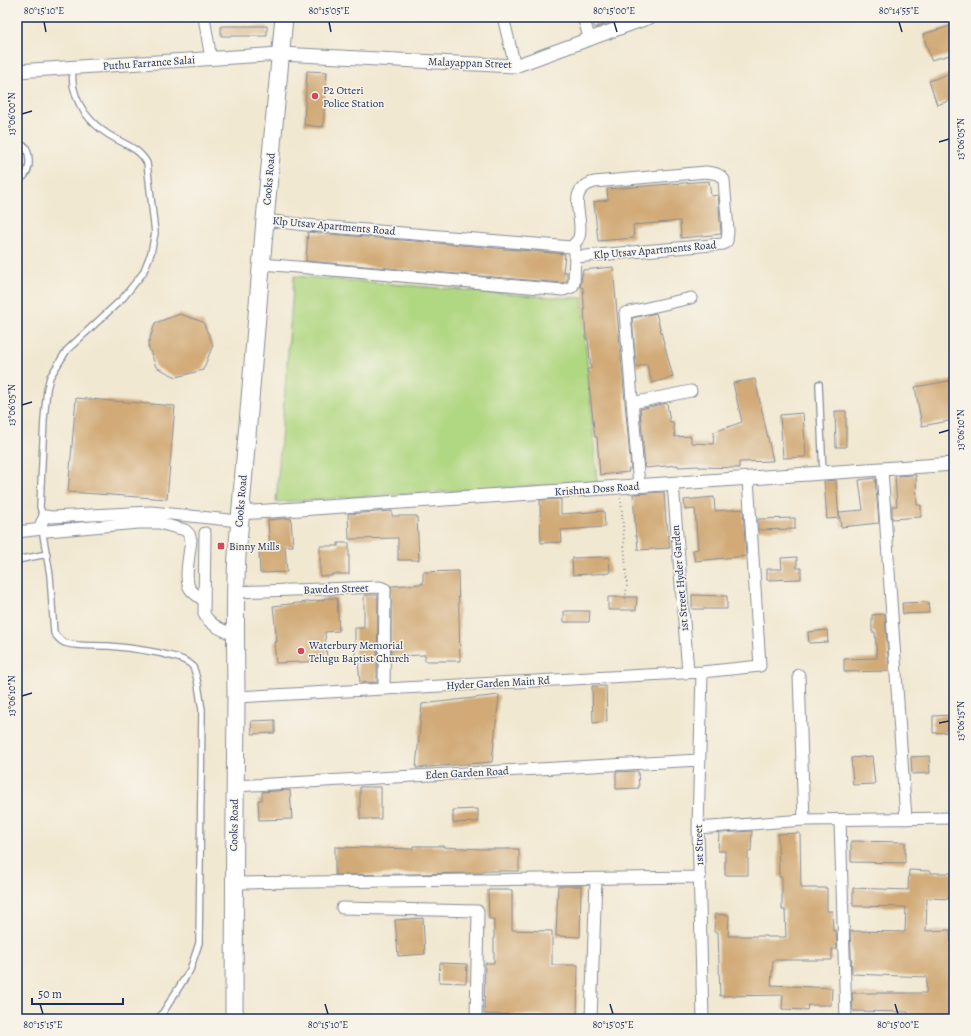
<svg xmlns="http://www.w3.org/2000/svg" width="971" height="1036" font-family="Alegreya,serif">
<style>
.green{fill:#b0d781;stroke:#668370}
.building{fill:#d1aa77}
.lines{fill:none;stroke-linecap:round;stroke-linejoin:round}
.service-casing{stroke:#868c98;stroke-width:8}
.minor-casing{stroke:#868c98;stroke-width:13}
.tertiary-casing{stroke:#868c98;stroke-width:15}
.primary-casing{stroke:#868c98;stroke-width:19}
.path{stroke:#868c98;stroke-width:2;stroke-dasharray:1 3;stroke-linecap:butt}
.service{stroke:#fff;stroke-width:5.5}
.minor{stroke:#fff;stroke-width:11}
.tertiary{stroke:#fff;stroke-width:13}
.primary{stroke:#fff;stroke-width:17}
.ticks{fill:none;stroke:#1b2f5e;stroke-width:1.5}
.poi-dot{fill:#d1495b;stroke:#f7f3e8;stroke-width:1.5}
.labels{text-anchor:middle;dominant-baseline:central;stroke-width:3;stroke-linejoin:round;paint-order:stroke}
.street-label{font-size:11px;fill:#1b2f5e;stroke:#f7f3e8}
.poi-label{font-size:11px;fill:#1b2f5e;stroke:#f7f3e8;text-anchor:start}
.neatline{fill:none;stroke:#1b2f5e;stroke-width:1.5}
.ticks-label{font-size:10px;text-anchor:middle;fill:#1b2f5e}
</style>
<rect width="100%" height="100%" fill="#f7f3e8"/>
<filter id="ink" filterUnits="userSpaceOnUse"><feTurbulence type="fractalNoise" baseFrequency=".025" numOctaves="2"/><feDisplacementMap in="SourceGraphic" scale="8" xChannelSelector="R" yChannelSelector="G"/><feConvolveMatrix kernelMatrix="1 2 1 2 8 2 1 2 1" color-interpolation-filters="sRGB"/></filter>
<filter id="wash" filterUnits="userSpaceOnUse"><feTurbulence type="fractalNoise" baseFrequency=".012" numOctaves="4" result="noise"/><feDisplacementMap in="SourceGraphic" scale="16" xChannelSelector="R" yChannelSelector="G"/><feGaussianBlur stdDeviation="0.9" result="paint"/><feColorMatrix in="noise" values="0 0 0 0 0 0 0 0 0 0 0 0 0 0 0 0 0 1.4 0 .05"/><feComposite in="paint" operator="in"/></filter>
<g filter="url(#wash)">
<rect width="100%" height="100%" fill="#f1e8d1"/>
<!-- green -->
<path class="green" d="M294,276L548,297L582,298L597,482L276,502Z"/>
<g id="blocks">
<!-- building -->
<path class="building" d="M590,17H625L595,28Z
M954,25V54L931,60L923,34Z
M221,26H267V36H221Z
M307,71L327,72L323,127L304,125Z
M954,72V99L937,105L929,81Z
M709,181L711,196L718,195L721,234L681,238L680,221L633,225L634,238L598,241L594,202L608,200L607,189Z
M308,232L565,254L563,272H567V281L562,283L306,261Z
M613,267L631,469H628L629,472L600,475L597,437H595L587,369H591L588,339H586L583,288L580,287L583,270Z
M656,313L673,377L652,383L647,364L636,367L632,318Z
M180,314L203,322L213,345L203,370L176,377L156,367L148,345L155,323Z
M755,379L773,461L739,462V468L699,467V466L678,467V465L645,468L640,409L667,403L670,422H673L675,437L691,436V443L713,444L714,432L742,422L733,383Z
M954,380V420L922,426L915,387Z
M76,398L175,406L167,499L68,492Z
M835,411H846V447H836Z
M803,413L806,457L783,458L780,415Z
M916,475L917,505H921V517L892,519V506H897L895,476Z
M875,478L879,523L841,527L839,512L863,510L859,480Z
M836,480L839,518L827,519L824,481Z
M664,492L666,523H667L670,548L638,550L637,537H636L633,494Z
M714,497L715,511L743,509L746,556L695,561L693,550L698,549L695,509L685,510L684,500Z
M561,499V514L604,511L605,527L561,530L562,542L541,543L540,500Z
M392,511V516H417L419,560H398V538L349,539L348,514Z
M291,518L293,546H285L287,572L260,573L259,549H270L268,520Z
M795,518V529L758,530V519Z
M338,543H349V574H332V576H320V546H338Z
M609,557L610,573L573,575L572,558Z
M797,557V568H801V579L767,580V569H782L781,558Z
M458,571L460,661H425V655L391,656V586L423,584V572Z
M364,595H378L377,682L360,683L358,660H355V628H364Z
M692,595L727,596V609H692Z
M608,597H637L636,610H608Z
M324,598H337L339,631L325,632L327,661L276,663L274,642H277L273,606L324,600Z
M928,602L929,613L903,614L902,603Z
M564,611H590L589,622H564Z
M885,614L889,671L844,672V659L877,658L875,632H872V615Z
M827,630L828,642L809,643L808,632Z
M592,686H606L607,721L593,723Z
M499,695L492,762L416,768L422,704Z
M954,715V732L933,733V716Z
M275,720V733L252,734L251,721Z
M872,756L875,784L853,785L851,758Z
M929,756L930,773L912,774L911,757Z
M638,771L639,788L616,789V772Z
M360,787H381V819H360Z
M290,790L292,819L259,820L258,800H262V792Z
M478,809V822L453,823V810Z
M752,831L751,851H748V875H725V851H718L719,833Z
M800,833L801,888H827V911H832L833,931H836L837,949H832V960H773L771,985L832,988L831,1005H808L807,1010L782,1009L783,995L720,996L718,932H714L715,914L729,915L728,936H767V937H786L785,910H782V877H779L778,834Z
M851,841L905,842V863L851,862Z
M413,846H443V847L483,849H519V871H482V873L335,875V847L413,849Z
M909,870L930,871V873H954V899L927,898L926,931L950,930L951,948H954V1019H908V1012L853,1011L852,993H926L927,977L852,974L850,931L905,932L906,907L853,906V888L908,890Z
M558,886H581L580,937L556,936Z
M488,890H512V930L552,931V965H578L577,1016L484,1014L485,963H494V919H489Z
M423,918L425,954L398,956L395,920Z
M440,963L467,964L466,983L439,982Z"/>
</g>
</g>
<g filter="url(#ink)">
<use href="#blocks" fill-opacity="0" stroke="#868c98" stroke-width="1"/>
<g class="lines">
<defs>
<path id="service" d="M17,143L26,147C31,159 31,176 17,181
M819,384L823,474
M45,516L42,513L40,507L44,419L47,389L50,377L67,350L123,298L143,273L151,253L155,233L147,163C140,150 129,146 116,139C97,129 79,112 74,89C72,83 73,75 72,68
M42,529L50,575L54,633C57,637 60,641 65,643C78,647 94,645 108,646C123,647 186,654 193,667C199,679 199,696 202,709L199,943L190,970L162,1014L157,1019
M17,560L47,554"/>
<path id="minor" d="M204,17L211,59
M503,17L515,66
M583,17L590,40
M571,247C574,244 578,241 579,237C585,217 564,191 594,182L706,172C714,173 719,173 724,180L728,231L727,241L723,244L575,257
M262,264L563,290L572,287L574,283L575,253V249L571,247L306,225L265,220
M632,403L691,391
M882,470L906,819
M673,484L688,672
M639,486L625,313L691,298
M17,532L42,529
M205,533L204,614C210,626 224,630 235,636
M234,592L380,587L385,589L384,689
M203,600C198,596 192,593 189,587C184,576 190,552 191,540L189,534L185,530L159,523H138L47,531L42,529L41,524L45,516L51,517L151,512L239,521
M702,672L698,828L703,1019
M799,675L804,820
M236,697L702,672L760,666L748,479
M235,786L699,760
M840,820L846,1019
M698,828L804,820L954,818
M234,883L700,877
M342,908L478,911L476,1019
M591,1019L596,879"/>
<path id="tertiary" d="M17,71L281,54L515,66L650,17
M240,513L954,464"/>
<path id="primary" d="M237,1019L234,1011C234,907 235,804 236,700C236,651 234,603 237,555L265,220L284,17"/>
</defs>
<!-- service casing -->
<use href="#service" class="service-casing"/>
<!-- minor casing -->
<use href="#minor" class="minor-casing"/>
<!-- tertiary casing -->
<use href="#tertiary" class="tertiary-casing"/>
<!-- primary casing -->
<use href="#primary" class="primary-casing"/>
<!-- path -->
<path class="path" d="M621,498L627,585L625,602"/>
<!-- service -->
<use href="#service" class="service"/>
<!-- minor -->
<use href="#minor" class="minor"/>
<!-- tertiary -->
<use href="#tertiary" class="tertiary"/>
<!-- primary -->
<use href="#primary" class="primary"/>
</g>
</g>
<!-- ticks -->
<path class="ticks" d="M44,22L46,32M329,22L331,32M614,22L617,32M899,22L902,32M22,114L32,111M939,142L949,139M22,405L32,402M939,433L949,430M22,696L32,693M939,723L949,721M40,1004L43,1014M325,1004L328,1014M610,1004L613,1014M895,1004L898,1014"/>
<!-- markers -->
<g class="poi-dot">
<circle cx="315" cy="96" r="4"/>
<rect x="217" y="542" width="8" height="8" rx="2"/>
<circle cx="301" cy="651" r="4"/>
</g>
<g class="labels">
<!-- street labels -->
<g class="street-label">
<text transform="translate(149 63) rotate(-4)">Puthu Farrance Salai</text>
<text transform="translate(470 63) rotate(2)">Malayappan Street</text>
<text transform="translate(269 179) rotate(-85)">Cooks Road</text>
<text transform="translate(334 226) rotate(5)">Klp Utsav Apartments Road</text>
<text transform="translate(655 250) rotate(-5)">Klp Utsav Apartments Road</text>
<text transform="translate(597 489) rotate(-4)">Krishna Doss Road</text>
<text transform="translate(241 501) rotate(-85)">Cooks Road</text>
<text transform="translate(680 578) rotate(-95)">1st Street Hyder Garden</text>
<text transform="translate(336 589) rotate(-2)">Bawden Street</text>
<text transform="translate(498 683) rotate(-3)">Hyder Garden Main Rd</text>
<text transform="translate(467 773) rotate(-3)">Eden Garden Road</text>
<text transform="translate(234 825) rotate(-89)">Cooks Road</text>
<text transform="translate(699 845) rotate(-92)">1st Street</text>
</g>
<!-- poi labels -->
<g class="poi-label">
<text x="323" y="90">P2 Otteri<tspan x="323" dy="13">Police Station</tspan></text>
<text x="229" y="546">Binny Mills</text>
<text x="309" y="645">Waterbury Memorial<tspan x="309" dy="13">Telugu Baptist Church</tspan></text>
</g>
</g>
<!-- margin -->
<rect width="971" height="1036" fill="none" stroke="#f7f3e8" stroke-width="44"/>
<!-- scale -->
<path d="M32 998v6h91v-6" fill="none" stroke="#1b2f5e" stroke-width="2"/>
<text x="38" y="998" font-size="12" fill="#1b2f5e" stroke="#f7f3e8" stroke-width="3" paint-order="stroke">50 m</text>
<rect x="22" y="22" width="927" height="992" class="neatline"/>
<g class="ticks-label">
<text x="44" y="14">80°15'10"E</text>
<text x="329" y="14">80°15'05"E</text>
<text x="614" y="14">80°15'00"E</text>
<text x="899" y="14">80°14'55"E</text>
<text transform="translate(11 114) rotate(-90)" y="4">13°06'00"N</text>
<text transform="translate(960 139) rotate(-90)" y="4">13°06'05"N</text>
<text transform="translate(11 405) rotate(-90)" y="4">13°06'05"N</text>
<text transform="translate(960 430) rotate(-90)" y="4">13°06'10"N</text>
<text transform="translate(11 696) rotate(-90)" y="4">13°06'10"N</text>
<text transform="translate(960 721) rotate(-90)" y="4">13°06'15"N</text>
<text x="43" y="1028">80°15'15"E</text>
<text x="328" y="1028">80°15'10"E</text>
<text x="613" y="1028">80°15'05"E</text>
<text x="898" y="1028">80°15'00"E</text>
</g>
</svg>
